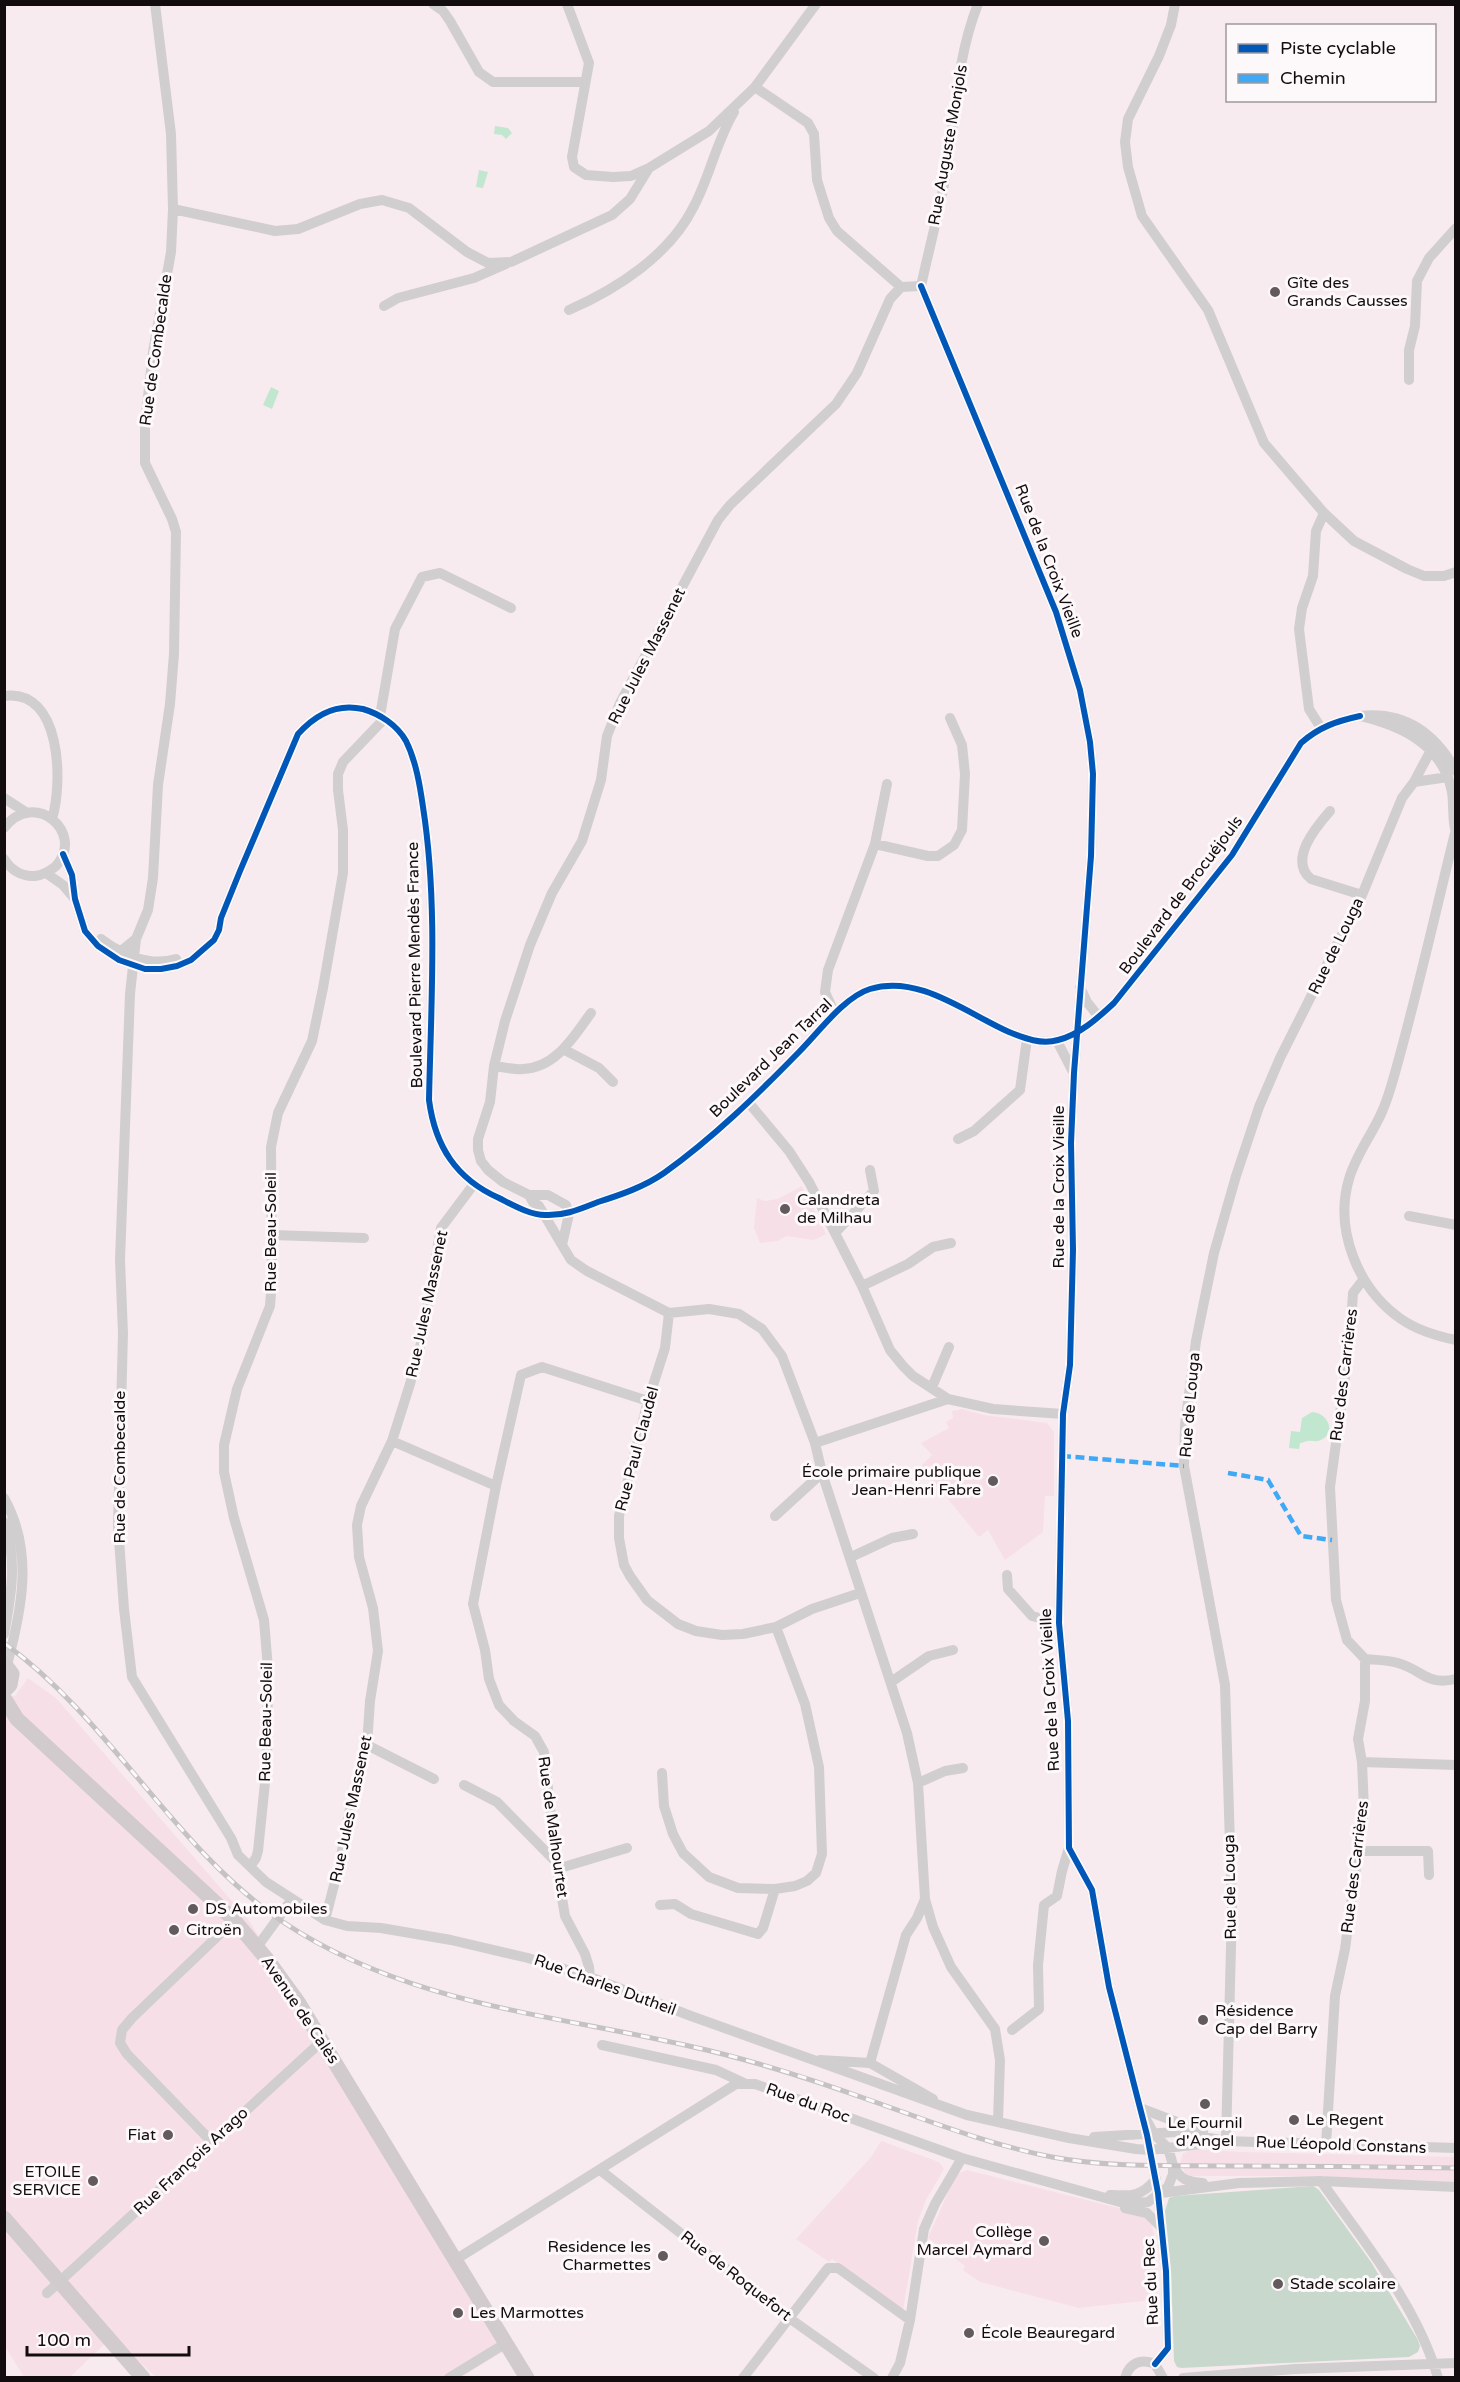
<svg xmlns="http://www.w3.org/2000/svg" width="1460" height="2382" font-family="'Varela Round',sans-serif">
<style>
.built{fill:#f6dfe6}
.green{fill:#c9d8cd}
.water{fill:#c1e7d0}
.lines{fill:none;stroke-linecap:round;stroke-linejoin:round}
.street{stroke:#d1ced0;stroke-width:10}
.secondary{stroke:#d1cbcd;stroke-width:15}
.rail-casing{stroke:#c5c2c3;stroke-width:5}
.rail{stroke:#fdf8fa;stroke-width:3;stroke-dasharray:9;stroke-linecap:butt}
.quiet{stroke:#3fa9f5;stroke-width:4.5;stroke-dasharray:9 4.5;stroke-linecap:butt}
.cycleway-casing{stroke:#fdf8fa;stroke-width:10}
.cycleway{stroke:#0057b8;stroke-width:6}
.poi-dot{fill:#635a5d;stroke:#fdf8fa;stroke-width:2}
.labels{text-anchor:middle;dominant-baseline:central;stroke-width:6;stroke-linejoin:round;paint-order:stroke}
.street-label{font-size:16px;fill:#130c0e;stroke:#fdf8fa}
.poi-label{font-size:16px;fill:#130c0e;stroke:#fdf8fa;text-anchor:start}
</style>
<rect width="100%" height="100%" fill="#f8ebef"/>
<!-- built -->
<path class="built" d="M802,1186L826,1234L814,1240L786,1236L778,1241L760,1243L754,1228L757,1198L765,1201L778,1199Z
M962,1409L984,1415L1047,1423L1054,1432V1496H1045L1043,1532L1005,1560L988,1530L979,1537L921,1466L932,1455L921,1443L949,1428L946,1422L953,1418L952,1411Z
M28,1678L56,1698L250,1922L506,2350L461,2377L157,2378L112,2337L70,2377L25,2378L5,2347L4,1698L15,1696Z
M881,2141L939,2162L944,2169L926,2200L918,2221L903,2310L832,2259L829,2262L796,2239L872,2156Z
M1190,2149L1241,2152L1455,2157V2182L1322,2176H1191L1185,2173L1180,2162L1183,2154Z
M967,2170L1150,2216L1156,2244L1158,2305L1152,2300L1079,2308L980,2282L963,2270L965,2266L928,2238L953,2181L959,2173Z"/>
<!-- green -->
<path class="green" d="M1313,2186L1319,2190L1371,2262L1418,2340L1420,2346L1418,2352L1409,2357L1181,2368L1177,2367L1174,2361L1171,2271L1165,2211L1169,2198L1175,2196Z"/>
<!-- water -->
<path class="water" d="M495,126L508,128L512,133L506,139L502,135L494,134Z
M479,170L488,172L483,188L476,187Z
M271,387L279,391L272,409L263,405Z
M1312,1412C1330,1413 1337,1436 1318,1441C1315,1442 1311,1440 1308,1441C1305,1441 1303,1443 1300,1443L1299,1449L1289,1448L1291,1431L1300,1432L1302,1418Z"/>
<g class="lines">
<!-- street -->
<path class="street" d="M433,4L443,11L450,21L479,72L493,82H585
M567,4L589,63L572,157L574,167L586,175L613,177L631,176L649,168L709,131L755,87L808,123L814,134L817,180L829,218L837,231L901,287L921,286
M1175,4L1171,25L1159,56L1128,119L1125,142L1128,167L1142,216L1208,310L1264,443L1324,513L1354,541L1407,569L1424,576H1444L1456,572
M755,87L816,4
M173,209L275,231L298,229L360,204L382,200L409,208L467,252L488,263L511,262L612,215L630,199L649,168
M921,286L1056,612L1080,690L1090,742L1093,774L1091,856L1074,1073L1071,1143L1073,1250L1070,1365L1063,1414L1059,1623L1068,1721L1069,1848L1092,1890L1109,1987L1147,2135L1158,2193L1166,2271L1168,2348L1155,2364
M921,286C930,245 941,204 948,163C955,110 958,54 978,4
M384,306L398,298L474,278L506,264
M569,310C617,289 670,255 694,206C710,176 716,142 734,112
M1409,380V350L1415,326L1417,281L1429,258L1456,228
M4,696C62,688 63,783 52,819
M380,716L395,629L422,577L440,573L511,608
M1321,728L1309,709L1299,629L1302,608L1313,576L1316,531L1324,513
M1456,771C1435,733 1405,711 1360,716C1402,726 1443,745 1452,792C1454,804 1452,824 1456,832
M1414,782L1448,777
M4,798L27,813
M1330,811C1316,827 1288,860 1311,879L1362,895
M4,828C34,788 86,833 56,866C50,871 43,875 35,876C22,877 11,870 4,859
M1455,833C1436,910 1419,986 1398,1062C1393,1080 1389,1097 1381,1114C1371,1136 1356,1155 1349,1179C1334,1230 1358,1289 1401,1319C1417,1330 1436,1336 1456,1340
M875,844L928,856H938L954,845L962,830L965,774L962,745L950,718
M63,854L72,875L75,899L85,931L98,946L119,960L145,969H161L177,966L191,960L214,940L219,930L221,918L240,871L298,734C315,715 337,703 363,709C380,714 397,725 406,741C416,761 420,786 423,807C438,903 431,1003 429,1100C435,1146 456,1179 499,1198C513,1205 530,1215 545,1215C565,1216 580,1209 598,1202C620,1195 644,1187 664,1173C713,1138 757,1095 799,1052C818,1033 844,997 870,989C919,974 966,1013 1009,1032C1024,1038 1041,1045 1058,1040C1079,1035 1098,1018 1114,1003L1232,855L1301,743C1319,727 1337,721 1360,716
M46,873L63,885L75,899
M101,939C122,955 150,967 176,959
M136,939L148,910L153,878L158,785L170,704L174,654L176,532L172,519L145,463V424L153,352L171,252L173,209L171,134L155,4
M121,951L136,939L130,994L120,1260L123,1333L118,1525L124,1609L132,1677L231,1838L238,1855L266,1882L325,1920L347,1926L381,1928L451,1940L528,1958L590,1977L691,2016L967,2115L1069,2138L1136,2149L1150,2150L1226,2141
M1080,987L1087,1002L1099,1017
M835,1014L825,992L828,970L875,844L887,784
M1057,1041L1072,1070
M563,1049L599,1068L613,1082
M494,1066C504,1067 514,1070 523,1069C556,1068 574,1036 591,1013
M749,1103L789,1151L809,1182L862,1286L890,1350L903,1366L913,1376L948,1399L993,1409L1063,1414
M958,1139L974,1131L1020,1090L1027,1039
M529,1195L503,1182L488,1170L481,1161L478,1150V1139L490,1102L494,1066L505,1021L530,945L552,893L582,841L601,780L607,736L620,703L718,520L730,505L836,404L857,373L890,299L901,287
M529,1195H548L566,1205L569,1214L562,1245L539,1206L533,1202Z
M1409,1216L1456,1225
M835,1233L874,1191L870,1170
M272,1235L364,1238
M562,1245L571,1260L587,1271L669,1313L709,1309L739,1314L762,1329L782,1356L815,1443L822,1473L907,1733L918,1783L925,1899L933,1927L951,1967L995,2029L1000,2060L998,2121
M862,1286L908,1264L933,1247L951,1243
M669,1313L665,1348L648,1401L619,1516V1538L624,1565L630,1576L647,1600L678,1624L696,1631L722,1635L743,1634L776,1627L812,1609L860,1593
M932,1387L949,1347
M392,1441L496,1486L473,1604L485,1650L489,1679L499,1705L514,1721L535,1736L544,1752L556,1862L565,1916L585,1954L589,1967L590,1977
M815,1443L948,1399
M496,1486L521,1375L542,1367L648,1401
M4,1498C34,1551 22,1609 7,1665
M775,1516L822,1473
M4,1522C18,1559 11,1597 4,1634
M851,1557L892,1538L913,1534
M1007,1575L1008,1589L1032,1616L1059,1623
M1365,1659C1376,1660 1388,1660 1398,1663C1423,1670 1426,1686 1456,1679
M891,1682L929,1656L953,1650
M367,1745L434,1779
M1362,1762L1456,1765
M662,1773L664,1806L673,1834L683,1853L709,1877L738,1888L775,1889L795,1886L807,1881L816,1873L822,1854L819,1767L805,1704L776,1627
M918,1783L945,1771L963,1768
M464,1785L497,1802L556,1862
M1359,1851H1428L1429,1875
M251,1865L256,1858L258,1851L267,1763L268,1669L264,1620L234,1518L224,1472V1445L237,1389L270,1306L272,1280L271,1147L278,1113L312,1041L323,988L343,873V830L338,790V774L343,762L384,719
M557,1869L627,1848
M660,1905L675,1904L691,1914L758,1934L763,1928L775,1889
M325,1920L340,1862L349,1813L367,1745L370,1701L378,1651L373,1608L359,1557L357,1525L361,1506L392,1441L410,1384L421,1343L441,1228L474,1184
M257,1947L292,1899
M1012,2030L1039,2009L1038,1965L1044,1905L1057,1896L1062,1871L1069,1848
M602,2045L716,2070L744,2083
M820,2060L870,2063L933,2099
M870,2063L906,1935L917,1918L925,1899
M1140,2108L1203,2132
M1094,2137L1177,2132L1226,2141L1456,2148
M211,2141L127,2054L120,2043L122,2030L132,2018L221,1933L229,1930L244,1934
M1226,2141L1232,1908L1225,1685L1184,1466L1185,1425L1196,1341L1214,1253L1236,1176L1259,1107L1280,1058L1362,895L1402,798L1414,782L1431,750
M1326,2144L1335,1996L1345,1949L1364,1809L1362,1762L1358,1739L1365,1701V1659L1347,1640L1336,1600L1330,1487L1350,1340L1353,1293L1363,1280
M1173,2165C1180,2180 1188,2182 1203,2183
M600,2170L789,2318L874,2378
M1321,2181C1364,2242 1417,2305 1438,2378
M1161,2193L1239,2183L1321,2181L1456,2187
M1110,2195C1132,2196 1141,2197 1156,2179
M1125,2208L1147,2213L1162,2228
M455,2260L736,2084H755L962,2158L1127,2204L1148,2202L1168,2187L1173,2174V2165L1168,2148L1154,2134L1147,2121
M47,2293L322,2041
M449,2378L506,2343
M743,2378L828,2268H838L910,2320
M892,2378L900,2363L910,2320L924,2229L935,2204L962,2158
M1125,2378C1129,2363 1141,2358 1155,2364L1163,2378
M1183,2378L1295,2369L1456,2363"/>
<!-- secondary -->
<path class="secondary" d="M4,1663L12,1674L10,1685L4,1691
M4,1698L17,1719L233,1919L266,1958L298,2002L527,2378
M4,2218L143,2378"/>
<defs>
<path id="rail" d="M4,1643C112,1721 173,1848 283,1922C406,2004 549,2014 689,2046C753,2060 814,2080 875,2102C934,2123 991,2145 1052,2157C1110,2168 1171,2165 1229,2166C1305,2166 1380,2167 1456,2168"/>
</defs>
<!-- rail casing -->
<use href="#rail" class="rail-casing"/>
<!-- rail -->
<use href="#rail" class="rail"/>
<!-- quiet -->
<path class="quiet" d="M1062,1456L1184,1466
M1228,1473L1268,1480L1301,1536L1332,1540"/>
<defs>
<path id="cycleway" d="M921,286L1056,612L1080,690L1090,742L1093,774L1091,856L1074,1073L1071,1143L1073,1250L1070,1365L1063,1414L1059,1623L1068,1721L1069,1848L1092,1890L1109,1987L1147,2135L1158,2193L1166,2271L1168,2348L1155,2364
M63,854L72,875L75,899L85,931L98,946L119,960L145,969H161L177,966L191,960L214,940L219,930L221,918L240,871L298,734C315,715 337,703 363,709C380,714 397,725 406,741C416,761 420,786 423,807C438,903 431,1003 429,1100C435,1146 456,1179 499,1198C513,1205 530,1215 545,1215C565,1216 580,1209 598,1202C620,1195 644,1187 664,1173C713,1138 757,1095 799,1052C818,1033 844,997 870,989C919,974 966,1013 1009,1032C1024,1038 1041,1045 1058,1040C1079,1035 1098,1018 1114,1003L1232,855L1301,743C1319,727 1337,721 1360,716"/>
</defs>
<!-- cycleway casing -->
<use href="#cycleway" class="cycleway-casing"/>
<!-- cycleway -->
<use href="#cycleway" class="cycleway"/>
</g>
<!-- markers -->
<g class="poi-dot">
<circle cx="1275" cy="292" r="6"/>
<circle cx="785" cy="1209" r="6"/>
<circle cx="993" cy="1481" r="6"/>
<circle cx="193" cy="1909" r="6"/>
<circle cx="174" cy="1930" r="6"/>
<circle cx="1203" cy="2020" r="6"/>
<circle cx="1205" cy="2104" r="6"/>
<circle cx="1294" cy="2120" r="6"/>
<circle cx="168" cy="2135" r="6"/>
<circle cx="93" cy="2181" r="6"/>
<circle cx="1044" cy="2241" r="6"/>
<circle cx="663" cy="2256" r="6"/>
<circle cx="1278" cy="2284" r="6"/>
<circle cx="458" cy="2313" r="6"/>
<circle cx="969" cy="2333" r="6"/>
</g>
<g class="labels">
<!-- street labels -->
<g class="street-label">
<text transform="translate(948 145) rotate(-80)">Rue Auguste Monjols</text>
<text transform="translate(156 350) rotate(-82)">Rue de Combecalde</text>
<text transform="translate(1049 561) rotate(69)">Rue de la Croix Vieille</text>
<text transform="translate(647 656) rotate(-63)">Rue Jules Massenet</text>
<text transform="translate(1181 895) rotate(-53)">Boulevard de Brocuéjouls</text>
<text transform="translate(1336 946) rotate(-64)">Rue de Louga</text>
<text transform="translate(415 965) rotate(-91)">Boulevard Pierre Mendès France</text>
<text transform="translate(771 1058) rotate(-44)">Boulevard Jean Tarral</text>
<text transform="translate(1059 1187) rotate(-90)">Rue de la Croix Vieille</text>
<text transform="translate(271 1232) rotate(-90)">Rue Beau-Soleil</text>
<text transform="translate(427 1304) rotate(-78)">Rue Jules Massenet</text>
<text transform="translate(1344 1375) rotate(-83)">Rue des Carrières</text>
<text transform="translate(1190 1405) rotate(-85)">Rue de Louga</text>
<text transform="translate(637 1449) rotate(-75)">Rue Paul Claudel</text>
<text transform="translate(120 1467) rotate(-90)">Rue de Combecalde</text>
<text transform="translate(1050 1690) rotate(-93)">Rue de la Croix Vieille</text>
<text transform="translate(266 1722) rotate(-89)">Rue Beau-Soleil</text>
<text transform="translate(351 1809) rotate(-78)">Rue Jules Massenet</text>
<text transform="translate(553 1827) rotate(82)">Rue de Malhourtet</text>
<text transform="translate(1355 1867) rotate(-83)">Rue des Carrières</text>
<text transform="translate(1230 1887) rotate(-91)">Rue de Louga</text>
<text transform="translate(605 1985) rotate(20)">Rue Charles Dutheil</text>
<text transform="translate(300 2010) rotate(56)">Avenue de Calès</text>
<text transform="translate(808 2103) rotate(20)">Rue du Roc</text>
<text transform="translate(1341 2145) rotate(2)">Rue Léopold Constans</text>
<text transform="translate(191 2161) rotate(-43)">Rue François Arago</text>
<text transform="translate(736 2276) rotate(38)">Rue de Roquefort</text>
<text transform="translate(1151 2282) rotate(-93)">Rue du Rec</text>
</g>
<!-- poi labels -->
<g class="poi-label">
<text x="1287" y="283">Gîte des<tspan x="1287" dy="18">Grands Causses</tspan></text>
<text x="797" y="1200">Calandreta<tspan x="797" dy="18">de Milhau</tspan></text>
<text x="981" y="1472" text-anchor="end">École primaire publique<tspan x="981" dy="18">Jean-Henri Fabre</tspan></text>
<text x="205" y="1909">DS Automobiles</text>
<text x="186" y="1930">Citroën</text>
<text x="1215" y="2011">Résidence<tspan x="1215" dy="18">Cap del Barry</tspan></text>
<text x="1306" y="2120">Le Regent</text>
<text x="1205" y="2123" text-anchor="middle">Le Fournil<tspan x="1205" dy="18">d'Angel</tspan></text>
<text x="156" y="2135" text-anchor="end">Fiat</text>
<text x="81" y="2172" text-anchor="end">ETOILE<tspan x="81" dy="18">SERVICE</tspan></text>
<text x="1032" y="2232" text-anchor="end">Collège<tspan x="1032" dy="18">Marcel Aymard</tspan></text>
<text x="651" y="2247" text-anchor="end">Residence les<tspan x="651" dy="18">Charmettes</tspan></text>
<text x="1290" y="2284">Stade scolaire</text>
<text x="470" y="2313">Les Marmottes</text>
<text x="981" y="2333">École Beauregard</text>
</g>
</g>
<!-- border -->
<rect width="1460" height="2382" fill="none" stroke="#130c0e" stroke-width="12"/>
<!-- legend -->
<rect x="1226" y="24" width="210" height="78" fill="#fdf8fa" stroke="#9f9a9c" stroke-width="1.5"/>
<rect x="1238" y="44" width="30" height="9" fill="#0057b8" stroke="#9f9a9c" stroke-width="1.5"/>
<text x="1280" y="54" font-size="18" fill="#130c0e">Piste cyclable</text>
<rect x="1238" y="74" width="30" height="9" fill="#3fa9f5" stroke="#9f9a9c" stroke-width="1.5"/>
<text x="1280" y="84" font-size="18" fill="#130c0e">Chemin</text>
<!-- scale -->
<path d="M27 2346v9h162v-9" fill="none" stroke="#130c0e" stroke-width="3"/>
<text x="36" y="2346" font-size="18" fill="#130c0e" stroke="#fdf8fa" stroke-width="4.5" paint-order="stroke">100 m</text>
</svg>
